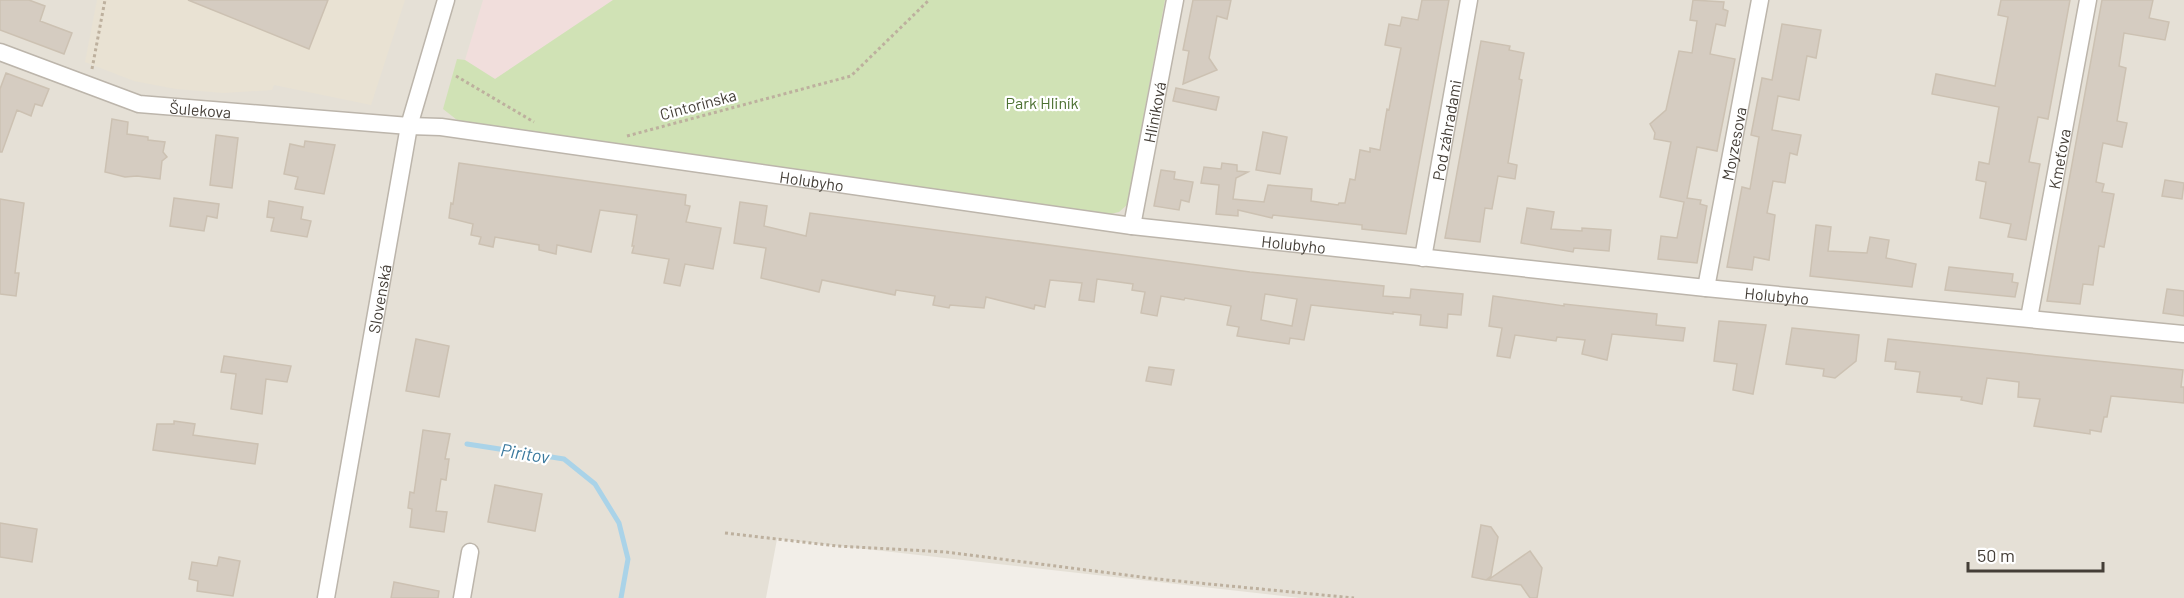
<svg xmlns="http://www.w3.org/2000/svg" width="2184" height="598" font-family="Barlow,sans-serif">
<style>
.residential{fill:#e5e0d6}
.education{fill:#e9e2d3}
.medical{fill:#f1dedc}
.park{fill:#d0e2b5}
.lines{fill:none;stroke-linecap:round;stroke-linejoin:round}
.stream{stroke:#aad3e8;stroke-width:5}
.building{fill:#d5ccc1;stroke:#ccc1b2;stroke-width:1.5;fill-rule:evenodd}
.street-casing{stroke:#bcb5ab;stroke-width:19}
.path{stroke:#bdb09e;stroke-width:3;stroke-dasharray:3 3;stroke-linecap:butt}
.street{stroke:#fff;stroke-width:16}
.labels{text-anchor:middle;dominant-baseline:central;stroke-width:4.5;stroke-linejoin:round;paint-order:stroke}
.park-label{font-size:16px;fill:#4c7031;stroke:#fff}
.street-label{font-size:16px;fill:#443e37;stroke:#fff}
.water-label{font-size:18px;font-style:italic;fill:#3a799e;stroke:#fff}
</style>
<rect width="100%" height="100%" fill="#f2eee8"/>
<!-- residential -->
<path class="residential" d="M0,0H2184V598H1300L777,539L766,598H0Z"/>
<!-- education -->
<path class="education" d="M97,0H405L371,105L274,85L272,90L224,93L176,89L134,81L85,62Z"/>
<!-- medical -->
<path class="medical" d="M483,0H613L495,79L465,60Z"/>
<!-- park -->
<path class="park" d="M613,0H1165L1127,205L1119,212L1106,215L461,123L443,109L457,59L465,60L495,79Z"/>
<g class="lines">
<!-- stream -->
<path class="stream" d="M467,444L564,459L595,484L619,523L628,559L621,598"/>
</g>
<!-- building -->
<path class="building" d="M0,0H29L45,6L40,21L72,33L64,54L0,30Z
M188,0H328L309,49Z
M1193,0H1231L1227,19L1217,16L1209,58L1217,70L1183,84L1189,51L1183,50Z
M1422,0H1449L1406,234L1362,229V225L1273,215L1272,218L1238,210V216L1216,214L1219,185L1201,183L1204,167L1221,169L1222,163L1237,165V171L1248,172L1236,178L1233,199L1264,202L1268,185L1312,189L1311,201L1338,205L1339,203H1345L1350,179L1355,180L1360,150L1370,152V148L1380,150L1387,109L1389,110L1401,48L1385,45L1389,24L1400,26L1402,17L1418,20Z
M1693,0L1724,2L1723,9L1728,11L1725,26L1716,24L1710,54L1735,59L1717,151L1697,147L1687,198L1701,200L1700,204L1707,206L1697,263L1658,259L1661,236L1677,238L1684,202L1660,197L1671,142L1654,139L1655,133L1650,124L1666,110L1679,51L1692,53L1697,21L1690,20Z
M2001,0H2070L2048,119L2038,117L2029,162L2040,164L2026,240L2008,237L2011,224L1980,218L1986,182L1976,180L1979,162L1989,164L1999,107L1932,94L1936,74L1995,86L2008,17L1998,15Z
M2102,0H2153L2149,18L2169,22L2165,40L2124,33L2119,66L2126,68L2117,121L2127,123L2122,147L2103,143L2096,182L2104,184L2102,192L2114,194L2104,247L2099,246L2093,285L2083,284L2080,304L2047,301Z
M1782,24L1821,30L1816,58L1807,56L1799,100L1778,96L1772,130L1801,135L1797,155L1790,153L1785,183L1773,181L1767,213L1775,215L1769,260L1754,257L1752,270L1727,267L1742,187L1750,189L1759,137L1751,135L1762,78L1772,80Z
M1481,41L1510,46L1509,50L1524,53L1519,79L1522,80L1508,163L1517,165L1515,179L1498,176L1492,209L1485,208L1480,242L1445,238Z
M6,73L49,89L42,106L35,104L31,116L17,110L2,152H0V89Z
M1176,88L1219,97L1216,110L1173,101Z
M112,119L128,122L127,134L148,137V140L165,142L163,152L167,157L162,161L160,179L137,176L125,177L105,172Z
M1263,132L1287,137L1280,174L1256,170Z
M216,135L238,138L232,188L210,185Z
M305,141L335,145L324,194L295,189L298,177L284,174L290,144L304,147Z
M459,163L686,195L685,205L690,206L686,222L721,228L713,269L685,264L680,286L664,283L669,259L632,253L634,246H632L637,215L600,210L591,252L557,245L556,254L539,250V245L495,237L493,247L479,244L481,237L471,235L473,224L449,218L451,203L453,204Z
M1161,170L1175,172L1174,179L1193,182L1189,202L1181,200L1179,210L1154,206Z
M2165,180L2184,183L2182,199L2162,196Z
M174,198L219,204L217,218L207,216L204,231L170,226Z
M0,199L24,203L15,273H19L16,296L0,294Z
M269,201L303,207L301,219L311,221L307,237L271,231L274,218L267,217Z
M740,202L767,206L764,226L806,236L810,213L1250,272L1384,286L1383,296L1410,298L1411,289L1463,294L1461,315L1448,314L1447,328L1420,325L1421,315L1393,312V314L1311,305L1304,340L1290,338L1289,344L1237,336L1239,327L1227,325L1231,306L1185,298L1184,300L1161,296L1157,316L1141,313L1145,292L1132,290L1133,284L1097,279L1094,302L1079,300L1082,283L1050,280L1045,307L1035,305L1034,309L986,297L984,308L950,305L949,308L933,305L935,296L896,290L895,295L822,280L819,292L761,278L766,248L734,243ZM1265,294L1297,299L1292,326L1261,320Z
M1527,208L1554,212L1551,229L1582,231V228L1611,230L1609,251L1574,248L1573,252L1521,243Z
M1816,225L1831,227L1828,251L1867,253L1870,237L1889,240L1886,258L1916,264L1912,287L1810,276Z
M1949,267L2013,274L2012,282L2018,283L2015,297L1945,290Z
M2167,289L2184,291V316L2163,313Z
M1493,296L1564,306V304L1657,314L1656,325L1685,328L1683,341L1612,334L1607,360L1582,354L1585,340L1557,337L1556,341L1515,335L1510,358L1497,356L1502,328L1489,326Z
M1719,321L1766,325L1753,394L1733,390L1737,364L1714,361Z
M1792,328L1859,335L1856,361L1835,378L1823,376L1824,369L1786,364Z
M416,339L449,346L439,397L406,391Z
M1888,339L2183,370L2181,387H2184V403L2111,396L2107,417H2104L2101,432L2090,430V434L2034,426L2040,399L2018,397L2019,382L1987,378L1982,404L1961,400L1962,397L1917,392L1920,372L1895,369L1896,362L1885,361Z
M224,356L291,366L287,382L266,379L262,414L231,409L236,374L221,372Z
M1149,367L1174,370L1171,385L1146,381Z
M174,421L195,424L193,435L258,444L255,464L153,450L157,424H174Z
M423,430L450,434L445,459H449L446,480L441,479L436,511L447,512L444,532L410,527L412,509L408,508L410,492L414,493Z
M495,485L542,494L535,531L488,522Z
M0,523L37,529L32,562L0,557Z
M1481,525L1491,527L1498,537L1491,576L1486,580L1472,577Z
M1530,551L1542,568L1537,598H1530L1521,585L1488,580Z
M219,557L240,561L233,596L197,591L198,581L189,579L192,562L217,566Z
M394,582L439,591L438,598H391Z"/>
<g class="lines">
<defs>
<g id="street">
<path id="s1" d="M0,52L139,104L409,126L441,127L1132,226L1706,288L2184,334"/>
<path id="s2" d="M1132,226L1175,0"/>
<path id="s3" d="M1423,258L1469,0"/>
<path id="s4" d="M1706,288L1760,0"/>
<path id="s5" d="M2029,318L2088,0"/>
<path id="s6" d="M326,598L409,126L446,0"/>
<path d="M462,598L470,552"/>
</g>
</defs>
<!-- street casing -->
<use href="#street" class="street-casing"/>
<!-- path -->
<path class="path" d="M92,69L105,0
M456,76L534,122
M627,136L851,76L929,0
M725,533L837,546L946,552L1157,579L1354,598"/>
<!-- street -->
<use href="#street" class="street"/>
</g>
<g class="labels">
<!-- park labels -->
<g class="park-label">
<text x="1042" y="102">Park Hliník</text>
</g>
<!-- street labels -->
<g class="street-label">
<text transform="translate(698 104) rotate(-15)">Cintorínska</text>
<text stroke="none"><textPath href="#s1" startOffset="210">Šulekova</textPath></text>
<text stroke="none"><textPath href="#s2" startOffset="116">Hliníková</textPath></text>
<text stroke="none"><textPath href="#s3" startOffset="130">Pod záhradami</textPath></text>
<text stroke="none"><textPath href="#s4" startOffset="147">Moyzesova</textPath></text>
<text stroke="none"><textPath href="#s5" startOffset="162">Kmeťova</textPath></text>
<text stroke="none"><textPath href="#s1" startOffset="826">Holubyho</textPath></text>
<text stroke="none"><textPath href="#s1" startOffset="1312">Holubyho</textPath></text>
<text stroke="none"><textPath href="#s1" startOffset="1798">Holubyho</textPath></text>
<text stroke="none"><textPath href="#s6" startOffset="304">Slovenská</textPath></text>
</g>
<!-- water labels -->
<g class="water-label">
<text transform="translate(525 453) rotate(9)">Piritov</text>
</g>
</g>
<!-- scale -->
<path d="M1968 562v9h135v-9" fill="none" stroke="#443e37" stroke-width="3"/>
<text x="1977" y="562" font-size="18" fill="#443e37" stroke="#ffffff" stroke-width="4.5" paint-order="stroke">50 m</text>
</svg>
